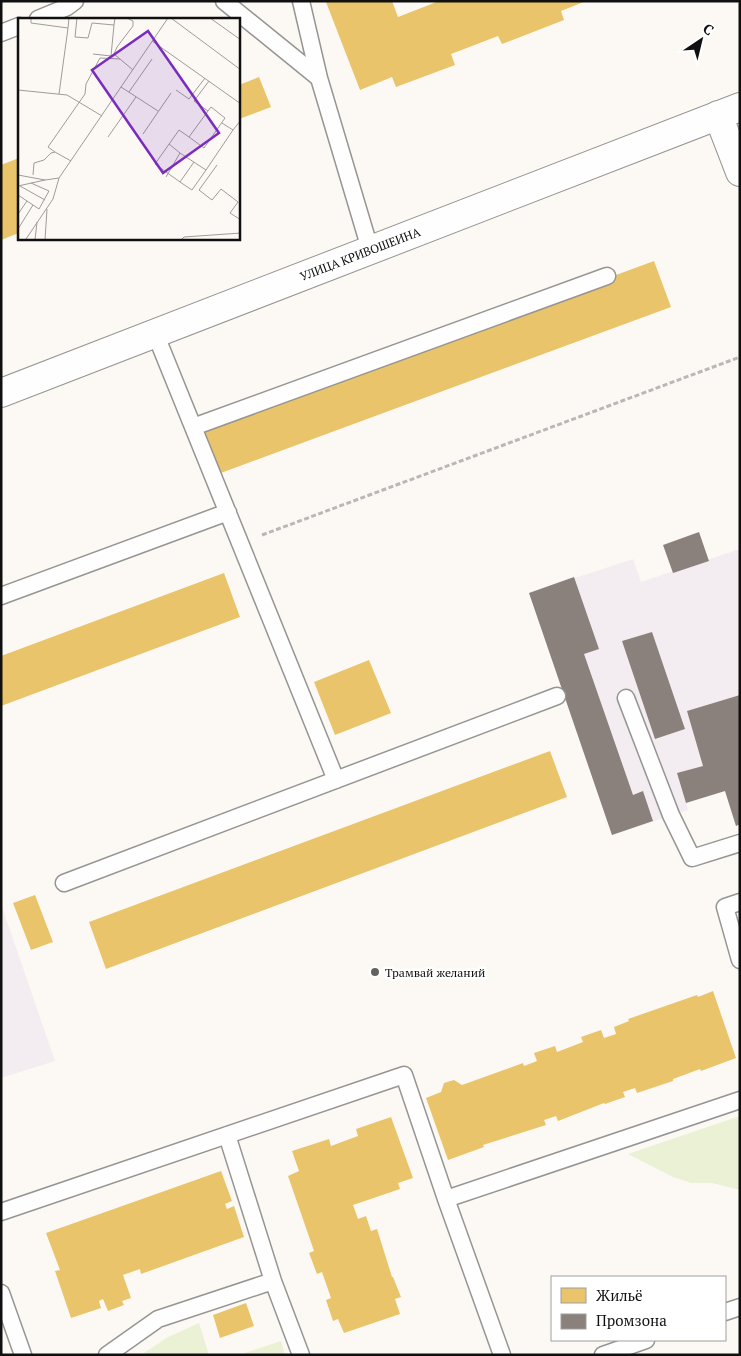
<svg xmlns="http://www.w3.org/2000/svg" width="741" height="1356" font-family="'PT Serif',serif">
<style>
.industrial{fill:#f3edf1}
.green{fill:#eaf1d5}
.homes{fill:#e9c46a}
.industry{fill:#8a817c}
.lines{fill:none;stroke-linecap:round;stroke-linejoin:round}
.service-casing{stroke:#969593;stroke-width:19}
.minor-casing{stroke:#969593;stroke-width:30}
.path{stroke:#b9b8b8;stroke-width:3;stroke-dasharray:5 2.5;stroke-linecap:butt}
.service{stroke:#fffefe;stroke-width:16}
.minor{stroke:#fffefe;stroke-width:28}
.poi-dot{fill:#636260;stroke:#fff;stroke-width:2}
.labels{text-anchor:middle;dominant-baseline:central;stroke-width:5;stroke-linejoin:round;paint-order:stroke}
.street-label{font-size:12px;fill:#101010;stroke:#fff}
.poi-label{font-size:12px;fill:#101010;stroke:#fff;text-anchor:start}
.inset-road{fill:none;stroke:#9e9c99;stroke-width:1}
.view{fill:#7b2cbf;fill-opacity:0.15;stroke:#7b2cbf;stroke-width:2.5}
.inset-edge{fill:none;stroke:#101010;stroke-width:2.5}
</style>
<rect width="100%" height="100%" fill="#fcf9f5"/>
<!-- industrial -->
<path class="industrial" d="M740,549V824L736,826L725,791L686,802L688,810L612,835L529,593L633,559L641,582Z
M1,904L55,1061L1,1078Z"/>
<!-- green -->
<path class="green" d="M740,1116V1190L712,1183H691L673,1177L628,1154Z
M199,1323L209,1355H141L168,1337Z
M281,1341L285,1355H239Z"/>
<!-- homes -->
<path class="homes" d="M329,1H392L398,17L439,1H586L561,11L564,20L502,44L498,36L451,54L455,65L396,87L392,77L360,90L326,2Z
M259,77L271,107L239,119V85Z
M19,158V223L17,224L19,233L1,240V165Z
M654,261L671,307L210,477L193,431Z
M224,573L240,617L1,706V656Z
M369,660L391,713L335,735L314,682Z
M550,751L567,797L106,969L89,922Z
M35,895L53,942L31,950L13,903Z
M713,991L736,1058L701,1071L700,1069L673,1079V1081L637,1093L635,1088L623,1092L625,1097L605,1104L604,1103L558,1121L556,1116L544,1120L546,1125L483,1145L484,1147L448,1160L426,1098L441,1092L444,1083L454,1080L462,1085L523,1063L524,1066L537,1061L534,1053L555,1046L557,1052L583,1042L581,1037L601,1030L604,1038L616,1034L614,1027L629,1021L628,1019L697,995L698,997Z
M391,1117L413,1178L398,1183L400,1189L353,1205L358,1219L366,1216L371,1231L377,1229L392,1277H393L401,1297L395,1299L400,1314L344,1333L338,1319L333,1321L326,1300L331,1298L322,1272L317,1274L309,1253L314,1251L288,1176L299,1171L292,1151L329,1139L331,1146L358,1136L356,1129Z
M221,1171L232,1201L225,1204L227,1209L234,1206L244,1237L141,1274L140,1269L123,1275L131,1298L122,1301L124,1305L108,1311L103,1299L99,1301L101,1308L71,1318L55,1271L60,1270L46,1233Z
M246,1303L254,1326L220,1338L213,1315Z"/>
<!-- industry -->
<path class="industry" d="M699,532L709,561L673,573L663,545Z
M574,577L599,649L584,654L633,795L643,791L653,821L612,835L529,593Z
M652,632L685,729L655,739L622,641Z
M740,695V824L736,826L725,791L686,803L677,773L703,766L687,711Z"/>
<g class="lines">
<defs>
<path id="service" d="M224,1L319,78L370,249
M301,1L319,78
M38,19L67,7L75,1
M1,33L19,26
M155,333L336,780
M193,427L607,276
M1,596L228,512
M626,698L671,815L692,858L740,843
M64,883L557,696
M740,902L725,907L740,960
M446,1199L502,1355
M1,1212L404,1075L446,1199L740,1100
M273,1281L301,1355
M1,1293L23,1355
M725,1312L740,1307
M107,1355L158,1319L273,1281L227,1135
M603,1355L646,1340"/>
<path id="minor" d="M718,115L740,172
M1,393L740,107"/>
</defs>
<!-- service casing -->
<use href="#service" class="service-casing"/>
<!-- minor casing -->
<use href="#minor" class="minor-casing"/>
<!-- path -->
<path class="path" d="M262,535L740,357"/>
<!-- service -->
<use href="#service" class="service"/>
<!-- minor -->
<use href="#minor" class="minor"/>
</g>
<!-- markers -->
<circle class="poi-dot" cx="375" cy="972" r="5"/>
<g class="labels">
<!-- street labels -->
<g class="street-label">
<text transform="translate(360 254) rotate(-21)">УЛИЦА КРИВОШЕИНА</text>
</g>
<!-- poi labels -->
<g class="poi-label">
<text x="385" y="972">Трамвай желаний</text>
</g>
</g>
<!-- overview -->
<g transform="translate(18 18)">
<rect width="222" height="222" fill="#fcf9f5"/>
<path class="inset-road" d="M13,0V5L50,10L51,0M59,0L57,19L70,20L74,5L96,7L97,0M153,0L223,52M192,0L223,22M134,23L223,86M75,36L93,38L96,7M102,41L96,36L99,29L115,8V3L109,0M103,69L140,93M0,72L49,77L84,98M158,72L171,81L187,60M111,74L134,41M41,76L50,10M204,105L215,112L223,102M125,116L153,75M90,119L118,79M171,119L186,130L207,100L193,89L190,93M37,134L30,129L67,76L68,66L82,40L102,41L115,52M162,135L188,152L174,172L162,164M176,144L162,164L137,146L161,112L171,119L190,93L176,83L191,63M199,147L181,172L194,182L203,171L220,184L212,195L223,202M188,152L215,112M0,157L27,162L41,160M15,157L16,145L26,142L33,135L37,134L53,143M148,159L162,135L151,126M0,168L27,162M2,168L27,182M0,177L21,191L31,173L13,165M0,196L9,183M0,211L15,187M8,221L35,181L41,160L150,0M17,222L19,204M27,222L29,191M163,222L166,219L223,215"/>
<path class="view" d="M130,13L201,115L145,155L74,52Z"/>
<rect width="222" height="222" class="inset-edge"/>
</g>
<!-- border -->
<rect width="741" height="1356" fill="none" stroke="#101010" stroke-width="5"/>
<!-- legend -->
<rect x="551" y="1276" width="175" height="65" fill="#ffffff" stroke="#9f9f9f"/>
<rect x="561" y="1288" width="25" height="15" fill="#e9c46a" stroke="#9f9f9f"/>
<text x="596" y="1301" font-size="15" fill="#101010">Жильё</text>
<rect x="561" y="1314" width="25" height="15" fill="#8a817c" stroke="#9f9f9f"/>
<text x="596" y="1326" font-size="15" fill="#101010">Промзона</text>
<!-- north arrow -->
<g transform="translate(701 40) rotate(35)" stroke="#ffffff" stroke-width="4" paint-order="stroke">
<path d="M0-4L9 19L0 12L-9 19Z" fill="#101010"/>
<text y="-8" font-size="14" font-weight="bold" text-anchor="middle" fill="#101010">С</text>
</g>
</svg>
